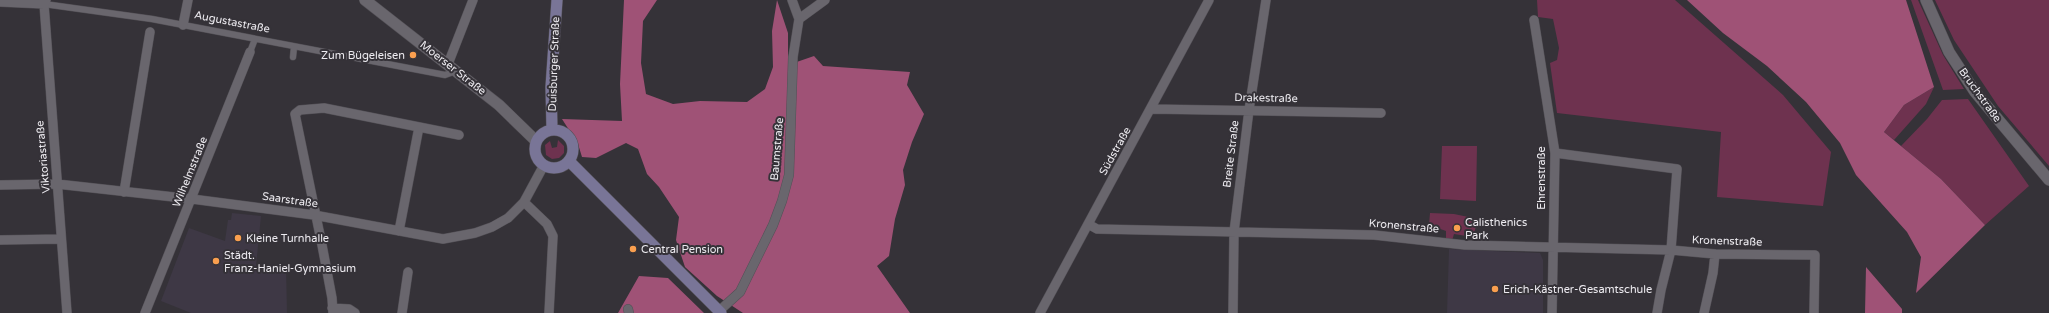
<svg xmlns="http://www.w3.org/2000/svg" width="2049" height="313" font-family="'Varela Round',sans-serif">
<style>
.built{fill:#3e3845}
.green{fill:#6e324f}
.forest{fill:#9f5276}
.lines{fill:none;stroke-linecap:round;stroke-linejoin:round}
.pedestrian-casing{stroke:#535056;stroke-width:7}
.minor-casing{stroke:#535056;stroke-width:10}
.tertiary-casing{stroke:#535056;stroke-width:12}
.secondary-casing{stroke:#535056;stroke-width:12}
.pedestrian{stroke:#69666d;stroke-width:6}
.minor{stroke:#69666d;stroke-width:9}
.tertiary{stroke:#69666d;stroke-width:11}
.secondary{stroke:#797597;stroke-width:11}
.poi-dot{fill:#fa9f4f;stroke:#353238;stroke-width:1.5}
.labels{text-anchor:middle;dominant-baseline:central;stroke-width:4;stroke-linejoin:round;paint-order:stroke}
.street-label{font-size:11px;fill:#edebf0;stroke:#353238}
.poi-label{font-size:11px;fill:#edebf0;stroke:#353238;text-anchor:start}
</style>
<rect width="100%" height="100%" fill="#353238"/>
<!-- built -->
<path class="built" d="M232,213L261,216L256,266L276,268L286,266L287,313H191L161,301L189,228L225,241L228,220H231Z
M1449,249L1540,253L1543,260V313H1447Z"/>
<!-- green -->
<path class="green" d="M1537,0H1675L1783,95L1831,152L1823,206L1717,197L1721,132L1557,113L1550,63L1557,60L1559,48L1553,19L1538,17Z
M1911,0H1918L1943,55L1964,89L1943,90Z
M1935,0H2049V166L1998,106L1954,40Z
M1934,87L1926,104L1894,140L1884,132L1904,105Z
M1968,99L2029,186L1985,225L1941,179L1901,146L1927,119L1942,100Z
M558,140L564,146V153L559,158L552,159L546,155L545,145L550,141L552,148L557,147Z
M1442,146H1477L1476,201L1440,199Z
M1430,213L1454,214L1478,219L1473,237L1454,234L1452,241H1446V231L1429,225Z"/>
<!-- forest -->
<path class="forest" d="M624,0H657L643,21L641,63L646,94L673,104L700,101L747,102L765,89L773,67L772,31L777,0L788,33V65L814,56L823,66L910,72L907,85L924,114L912,142L903,170L905,185L895,219L889,256L877,266L910,313H743L717,296L685,267L676,240L679,217L659,187L647,174L638,149L626,143L596,158L582,157L578,144L562,119L622,121L620,84Z
M1687,0H1906L1934,87L1904,105L1884,132L1941,179L1985,225L1916,293L1921,257L1907,232L1856,175L1840,143L1806,102L1767,66L1723,33Z
M1866,267L1902,309V313H1865Z
M639,276L668,278L704,313H618Z"/>
<g class="lines">
<defs>
<path id="pedestrian" d="M44,4L152,19L445,75L456,71
M250,52L255,39
M293,57L294,47"/>
<path id="minor" d="M46,0L44,4L67,313
M792,0L799,19
M0,2L44,4
M1534,20L1555,153L1552,313
M183,25L188,0
M448,64L473,0
M1151,109L1381,113
M1555,153L1677,169L1671,250L1661,290L1657,313
M0,185L57,184L192,199L314,215L443,239L475,233L492,227L508,218L524,202L544,165
M124,192L150,32
M524,202L547,224L553,236L549,313
M1088,224L1097,229L1374,235L1465,245L1671,250L1715,254L1815,255L1814,313
M399,231L419,127
M0,240L61,239
M332,308L349,309L355,313
M628,309L629,313
M719,311L740,292L773,225L782,201L789,175L793,57L799,19L825,0
M145,313L250,52
M333,313L332,298L322,245L295,114L300,110L324,108L459,135
M402,313L408,272
M1040,313L1209,0
M1233,313L1234,232L1249,110L1266,0
M1704,313L1713,273L1715,254"/>
<path id="tertiary" d="M365,0L499,105L536,141
M1926,0L1949,52L1975,92L2049,180"/>
<path id="secondary" d="M552,129L551,87L557,0
M535 149a19 19 0 1 1 38 0a19 19 0 1 1-38 0Z
M569,161L721,313"/>
</defs>
<!-- pedestrian casing -->
<use href="#pedestrian" class="pedestrian-casing"/>
<!-- minor casing -->
<use href="#minor" class="minor-casing"/>
<!-- tertiary casing -->
<use href="#tertiary" class="tertiary-casing"/>
<!-- secondary casing -->
<use href="#secondary" class="secondary-casing"/>
<!-- pedestrian -->
<use href="#pedestrian" class="pedestrian"/>
<!-- minor -->
<use href="#minor" class="minor"/>
<!-- tertiary -->
<use href="#tertiary" class="tertiary"/>
<!-- secondary -->
<use href="#secondary" class="secondary"/>
</g>
<!-- markers -->
<g class="poi-dot">
<circle cx="413" cy="55" r="4"/>
<circle cx="1457" cy="228" r="4"/>
<circle cx="238" cy="238" r="4"/>
<circle cx="633" cy="249" r="4"/>
<circle cx="216" cy="261" r="4"/>
<circle cx="1495" cy="289" r="4"/>
</g>
<g class="labels">
<!-- street labels -->
<g class="street-label">
<text transform="translate(232 22) rotate(11)">Augustastraße</text>
<text transform="translate(554 64) rotate(-88)">Duisburger Straße</text>
<text transform="translate(453 68) rotate(38)">Moerser Straße</text>
<text transform="translate(1980 95) rotate(54)">Bruchstraße</text>
<text transform="translate(1266 98) rotate(1)">Drakestraße</text>
<text transform="translate(777 149) rotate(-85)">Baumstraße</text>
<text transform="translate(1115 151) rotate(-61)">Südstraße</text>
<text transform="translate(1231 154) rotate(-83)">Breite Straße</text>
<text transform="translate(43 157) rotate(-95)">Viktoriastraße</text>
<text transform="translate(190 172) rotate(-68)">Wilhelmstraße</text>
<text transform="translate(1541 178) rotate(-90)">Ehrenstraße</text>
<text transform="translate(290 200) rotate(8)">Saarstraße</text>
<text transform="translate(1404 226) rotate(5)">Kronenstraße</text>
<text transform="translate(1727 241) rotate(2)">Kronenstraße</text>
</g>
<!-- poi labels -->
<g class="poi-label">
<text x="405" y="55" text-anchor="end">Zum Bügeleisen</text>
<text x="1465" y="222">Calisthenics<tspan x="1465" dy="13">Park</tspan></text>
<text x="246" y="238">Kleine Turnhalle</text>
<text x="641" y="249">Central Pension</text>
<text x="224" y="255">Städt.<tspan x="224" dy="13">Franz-Haniel-Gymnasium</tspan></text>
<text x="1503" y="289">Erich-Kästner-Gesamtschule</text>
</g>
</g>
</svg>
